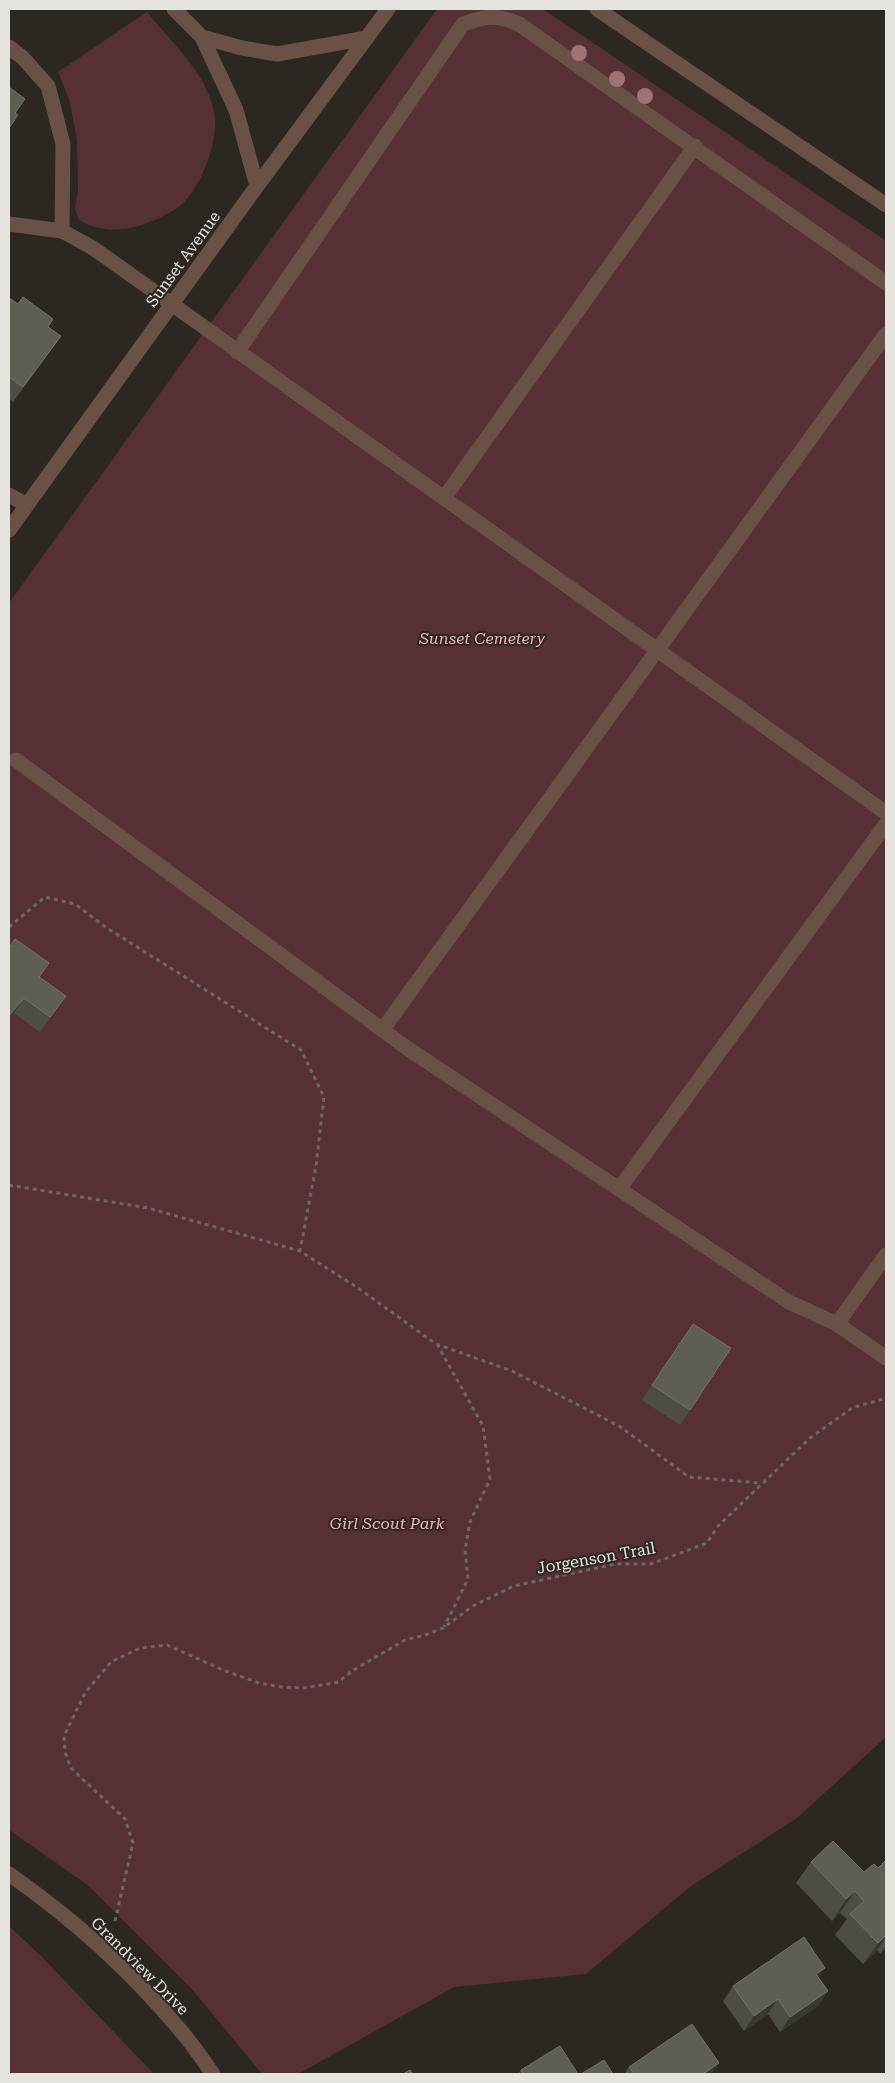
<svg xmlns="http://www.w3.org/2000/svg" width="895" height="2083" font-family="'Roboto Serif',serif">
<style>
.green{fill:#573036}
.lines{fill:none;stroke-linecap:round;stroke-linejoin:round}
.path{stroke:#6c6762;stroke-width:3;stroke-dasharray:4 4;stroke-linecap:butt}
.minor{stroke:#6a5147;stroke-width:15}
.tree{fill:#9f7376}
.wall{fill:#4e4d45}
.shaded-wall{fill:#39372f}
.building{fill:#5e5e55;stroke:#74736b}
.labels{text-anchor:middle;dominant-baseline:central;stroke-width:4;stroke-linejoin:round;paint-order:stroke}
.street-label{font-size:16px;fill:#e7e4e0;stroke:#2c2721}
.park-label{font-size:16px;font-style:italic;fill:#fdb1bb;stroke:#2c2721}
</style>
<rect width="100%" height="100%" fill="#2c2721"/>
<!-- green -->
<path class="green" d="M437,9H543L886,241V1737L797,1818L691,1886L586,1974L454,1987L298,2074H262L191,1988L89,1886L9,1830V603Z
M147,12C172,43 205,71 214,111C220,139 202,186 181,205C177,209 170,212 165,215C139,229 106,237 79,220L75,209L78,191L77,139L69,99L58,72Z
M9,1926L42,1957L154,2074H9Z"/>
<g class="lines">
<!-- path -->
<path class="path" d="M9,927L45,897L75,904L107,928L301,1050L324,1097L316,1166L300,1251
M9,1185L148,1208L300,1251L358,1288L436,1344L512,1371L619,1426L689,1477L761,1483
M437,1344L483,1426L490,1479L470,1522L465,1550L468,1579L444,1627
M115,1921L133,1843L125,1819L71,1768L65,1752L64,1736L85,1693L111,1662L140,1648L167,1645L223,1670L259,1683L281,1687L304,1688L339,1682L352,1671L405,1640L425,1635L443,1628L473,1606L514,1586L615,1564H651L707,1543L718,1526L810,1438L852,1408L886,1398"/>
<!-- minor -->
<path class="minor" d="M174,9L202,37L236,110L257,186
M597,9L886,205
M202,37L242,48L277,54L367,38
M9,47L23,58L48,86L63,144L62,231
M9,224L62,231L93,248L886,813
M237,352L463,24C486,16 496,14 519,24L886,283
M9,495L27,505
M444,498L695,146
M9,530L257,186L388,9
M16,760L407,1048L789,1302L837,1324L886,1358
M383,1029L886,334
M619,1189L886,824
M837,1324L886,1255
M9,1874C72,1918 132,1972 181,2031C193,2045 203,2060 213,2074"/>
</g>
<!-- trees -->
<g class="tree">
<circle cx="579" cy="53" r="8"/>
<circle cx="617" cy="79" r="8"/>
<circle cx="645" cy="96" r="8"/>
</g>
<!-- wall -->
<path class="wall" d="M9,298L61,336L13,402L9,399Z
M15,939L39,977L66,996L40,1032L14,1013Z
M693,1324L690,1410L680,1425L642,1400Z
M886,1860V1948L880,1954L877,1950L863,1964L835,1935L847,1919L840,1913L832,1921L796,1883L811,1862L864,1872L878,1868Z
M818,1977L828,1991L818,2006L780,2032L768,2014L744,2031L723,2001L733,1986Z
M719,2063L711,2074H624L629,2067Z
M521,2070L578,2074H518Z"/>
<!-- shaded-wall -->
<path class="shaded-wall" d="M24,998L14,1013L9,1019V1016Z
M855,1891L840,1913L832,1921L846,1899Z
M886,1935V1937L877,1950L863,1964L878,1943Z
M886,1945V1948L880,1954Z
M825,1968L815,1983L816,1974Z
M828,1991L818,2006L780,2032L790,2017Z
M778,1999L768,2014L744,2031L754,2016Z
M719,2063L711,2074H703Z"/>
<!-- building -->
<path class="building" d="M9,87L25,99L15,113L18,115L9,128Z
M23,297L53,319L48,327L61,336L23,387L9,377V298L18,304Z
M15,939L49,963L39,977L66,996L50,1017L24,998L9,1016V948Z
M693,1324L731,1348L690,1410L652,1385Z
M833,1841L864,1872L874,1864L878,1868L886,1860V1935L878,1943L850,1914L864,1901L855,1891L846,1899L811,1862Z
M804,1937L825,1968L816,1974L828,1991L790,2017L778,1999L754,2016L733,1986Z
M692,2024L719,2063L703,2074H634L629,2067Z
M560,2046L578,2074H523L521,2070Z
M604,2060L613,2074H581Z
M410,2070L413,2074H403Z"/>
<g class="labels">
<!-- street labels -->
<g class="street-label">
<text transform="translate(183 259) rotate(-54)">Sunset Avenue</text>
<text transform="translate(596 1558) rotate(-10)">Jorgenson Trail</text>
<text transform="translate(140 1966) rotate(45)">Grandview Drive</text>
</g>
<!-- park labels -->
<g class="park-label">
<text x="482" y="638">Sunset Cemetery</text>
<text x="387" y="1523">Girl Scout Park</text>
</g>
</g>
<!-- border -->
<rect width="895" height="2083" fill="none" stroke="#e7e4e0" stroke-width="20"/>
</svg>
